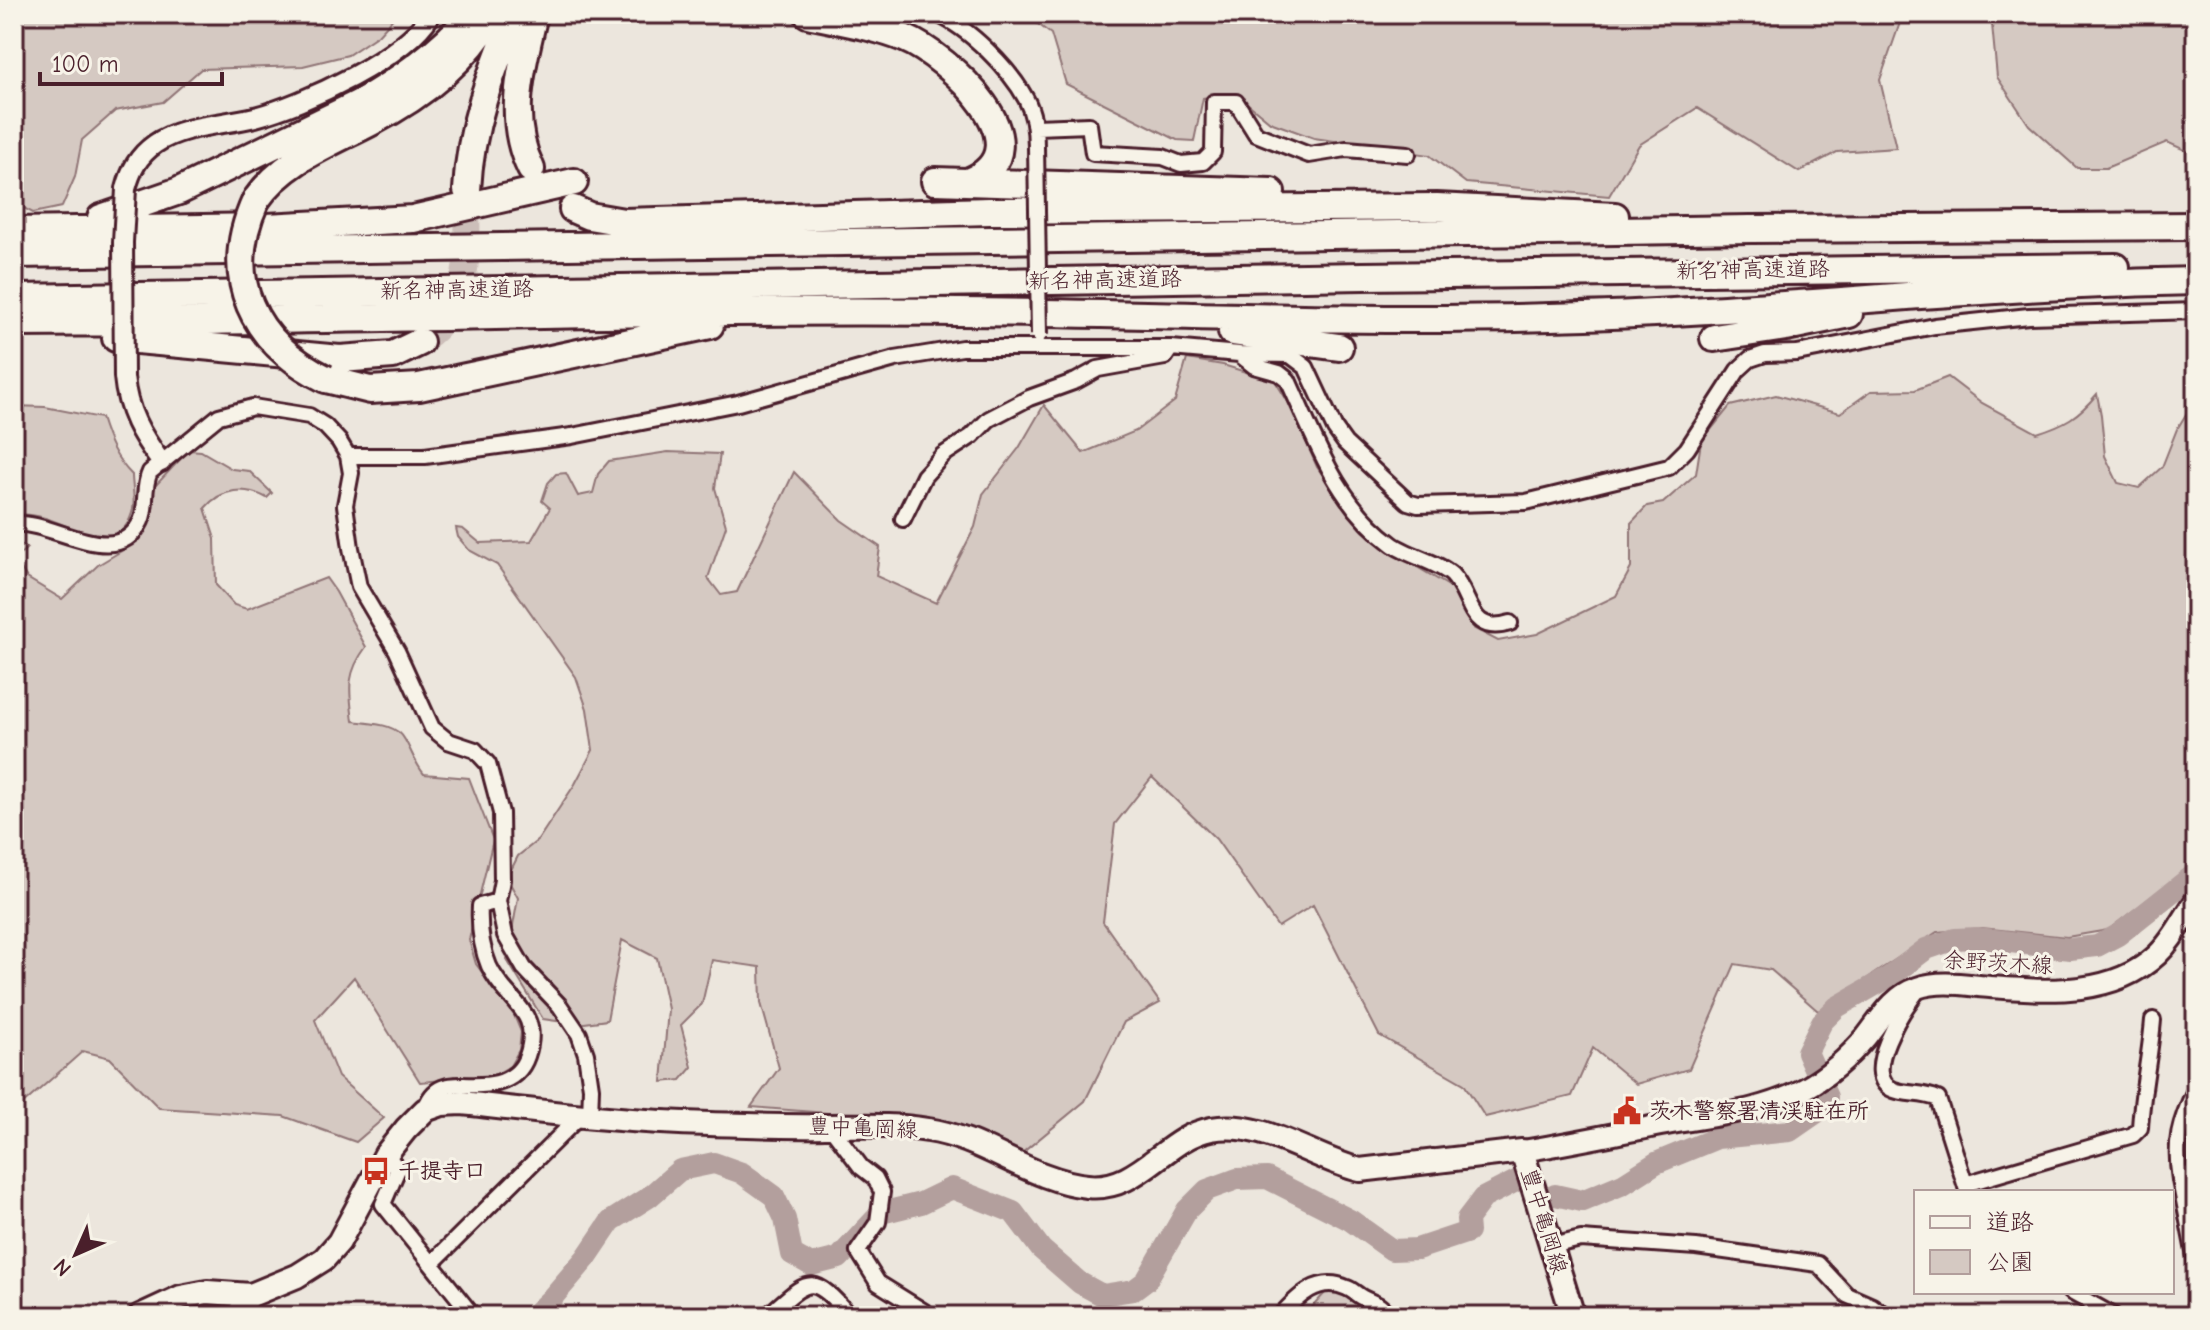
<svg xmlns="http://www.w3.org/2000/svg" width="2210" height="1330" font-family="'Comic Neue','Klee One',sans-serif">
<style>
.green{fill:#d5c9c2;stroke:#907476;stroke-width:2}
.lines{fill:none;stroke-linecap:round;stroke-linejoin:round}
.river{stroke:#b39f9d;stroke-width:22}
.motorway-tunnel{stroke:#ccbeb9;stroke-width:26;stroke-dasharray:26 13;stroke-linecap:butt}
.minor-casing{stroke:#4a1f2b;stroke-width:20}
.tertiary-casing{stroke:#4a1f2b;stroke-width:24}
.secondary-casing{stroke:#4a1f2b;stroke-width:26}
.primary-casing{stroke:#4a1f2b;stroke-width:28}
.motorway-casing{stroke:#4a1f2b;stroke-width:32}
.minor{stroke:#f7f3e8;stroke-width:14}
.tertiary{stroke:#f7f3e8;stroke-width:18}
.secondary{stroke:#f7f3e8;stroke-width:20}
.primary{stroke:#f7f3e8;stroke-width:22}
.motorway{stroke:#f7f3e8;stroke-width:26}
.minor-bridge-casing{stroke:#4a1f2b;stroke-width:20;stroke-linecap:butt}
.tertiary-bridge-casing{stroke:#4a1f2b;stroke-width:24;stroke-linecap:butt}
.motorway-bridge-casing{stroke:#4a1f2b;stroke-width:32;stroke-linecap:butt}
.minor-bridge{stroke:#f7f3e8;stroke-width:14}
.tertiary-bridge{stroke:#f7f3e8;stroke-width:18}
.motorway-bridge{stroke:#f7f3e8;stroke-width:26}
.labels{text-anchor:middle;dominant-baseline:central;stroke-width:6;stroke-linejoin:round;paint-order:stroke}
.street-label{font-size:22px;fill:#4a1f2b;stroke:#f7f3e8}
.poi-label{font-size:22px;font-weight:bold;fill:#4a1f2b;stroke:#f7f3e8;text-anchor:start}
</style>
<rect width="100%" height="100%" fill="#ece6dd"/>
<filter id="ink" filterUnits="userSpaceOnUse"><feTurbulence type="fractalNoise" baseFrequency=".0125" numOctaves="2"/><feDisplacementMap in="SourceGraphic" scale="16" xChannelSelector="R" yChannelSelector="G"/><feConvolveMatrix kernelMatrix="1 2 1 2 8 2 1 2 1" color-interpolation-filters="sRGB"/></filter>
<g filter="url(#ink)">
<!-- green -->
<path class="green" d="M14,14H397L378,35L348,55L303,66L201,69L163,102L115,111L82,140L75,177L62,207L33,213L14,203Z
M1025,14H1903L1880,80L1896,148L1837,152L1799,172L1697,108L1639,145L1609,196L1466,183L1429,155L1314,138L1270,122L1235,93L1203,98L1194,141L1177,140L1066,84L1051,34Z
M1991,14H2196V155L2167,142L2106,168H2077L2029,125L1997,77Z
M1187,359L1223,365L1275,381L1290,405L1317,467L1363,531L1387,549L1452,588L1473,628L1498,641L1537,634L1616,596L1631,568V523L1647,506L1663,503L1696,474L1701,442L1730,406L1776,395L1840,413L1871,391L1915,390L1948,377L1982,403L2037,433C2065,424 2078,417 2097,394L2101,415L2105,456L2118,483L2139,488L2162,467L2177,429L2196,398V862L2108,930L2067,937L1982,928L1937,932L1818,1011L1771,970L1735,964L1689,1069L1636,1084L1593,1048L1572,1096L1485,1117L1464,1084L1379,1035L1313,905L1278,927L1216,839L1152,777L1115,824L1103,922L1160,1003L1124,1022L1085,1101L1022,1153L931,1121L751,1107L779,1068L761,1003L760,967L712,960L702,1004L681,1025L692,1067L681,1080L662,1082L668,1009L657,958L622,940L607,1020L577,1024L543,1019L507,960L518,898L507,878L518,856L538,840L575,784L593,750L587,709L576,677L497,565L469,550L458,537L456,528L463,529L480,543L531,541L550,508L542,501L548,483L556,474L566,473L578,496L593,493L598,474L609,461L668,452L720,454L715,488L726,526L708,578L721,595L737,592L794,472L841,520L880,547L876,576L936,603L975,527L983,494L1019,448L1044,405L1083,453L1136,431L1175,401Z
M14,406L45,407L101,418C108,440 115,458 132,475C132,486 136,502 132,513C118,558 73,526 45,518C35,515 25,514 14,514Z
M189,450L201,451L232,469L249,471L272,493L267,498C245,486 222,488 205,508L215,539L216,585L234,605L247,609L326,578L336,592L366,647C346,674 349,689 353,721C370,724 397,723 405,740C412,752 415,763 424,774L469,778L493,840L469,940L476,964L514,1015L521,1032L519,1050L510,1066L493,1076L420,1082L354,977L315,1020L338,1077L384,1118L356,1142L283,1116L159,1108L110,1058L83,1051L14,1112V540L27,548L15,559L27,578L62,599L98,565L128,547L142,534L155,486Z
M1335,1282L1358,1301L1352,1316H1304Z"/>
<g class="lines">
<!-- river -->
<path class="river" d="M2196,1118L2193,1162L2196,1181
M1555,1195L1582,1201L1623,1184L1656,1163L1717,1138L1790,1131L1816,1113L1827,1097L1807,1052L1822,1022L1837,1007L1889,977L1926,949L1955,939L1977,938L2070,949L2097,946L2118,935L2196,873
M533,1316L551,1299L586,1258L611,1221L649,1197L680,1170L714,1163L742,1173L774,1196L785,1219L792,1254L811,1265L839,1258L881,1213L921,1203L952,1188L1013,1212L1041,1249L1080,1283L1102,1295L1134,1290L1146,1281L1187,1210L1207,1190L1237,1179L1267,1178L1350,1220L1392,1250L1417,1249L1468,1232L1467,1219L1483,1198L1516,1181"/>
<!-- motorway-tunnel -->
<path class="motorway-tunnel" d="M420,342C475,304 467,250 467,190"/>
<defs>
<path id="minor" d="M937,14C969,28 1010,69 1026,99C1034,114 1036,131 1036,147
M1036,127L1089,125L1093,153L1163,157L1181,164L1203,162L1213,152L1214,102H1236L1256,134L1309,155L1346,149L1408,154
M1239,354L1254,366L1279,373L1288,380C1315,439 1337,504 1392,544C1407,555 1440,563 1452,575C1473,597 1468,636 1510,623
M348,456H425L572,436L738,403L895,359L962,348H1171L1239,354L1290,355L1306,367L1335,429L1345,443L1408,502L1418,505L1526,502L1669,467L1687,449L1738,370L1750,359L1765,354L1797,353L1935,326L2029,316L2196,311
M903,519L924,476L943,455L972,436L989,419L1029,398L1076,381L1098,369L1165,357L1171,348
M14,524C53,520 117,572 141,521C148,506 142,488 150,472L219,416L253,407L309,416L325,426L339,441L348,456L351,473L345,505L351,548L359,587L397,651L432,728L448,741L475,750L488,764L501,813L502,880L498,901L505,935L524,968L560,1006L579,1034L586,1054L591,1088L590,1117
M1918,990C1905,1007 1858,1076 1894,1090C1908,1095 1923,1092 1938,1099L1967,1190
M425,1110C436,1072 467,1091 497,1083C512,1079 522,1071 527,1056C543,1010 505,1002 489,966C481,947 479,926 480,906L498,901
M830,1126L861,1167L875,1178L882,1192L878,1222L858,1251L878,1283L931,1316
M386,1154L398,1169L383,1204L473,1316
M2196,1170L2180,1180L2196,1262
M2180,1180C2174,1142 2179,1123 2196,1088
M1965,1184L2133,1135L2140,1128C2142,1091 2150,1057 2153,1020
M1551,1246L1581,1239L1696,1247L1818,1264L1847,1295L1872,1306L1886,1316
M432,1263L580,1116
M2071,1292L2114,1316
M767,1316C810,1279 810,1271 850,1316
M1280,1316C1298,1296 1319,1275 1347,1288C1353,1290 1357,1295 1363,1298C1377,1305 1379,1303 1389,1316
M1549,1316L1571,1310"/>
<path id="tertiary" d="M126,189C131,170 138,156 155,144C182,125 223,125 255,117C304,104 405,58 431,14
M124,377C127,411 141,435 161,462"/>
<path id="secondary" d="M1522,1151C1572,1143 1622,1132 1672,1123C1717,1115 1765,1111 1806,1088C1829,1075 1849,1057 1866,1037C1881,1018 1893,996 1917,988C1940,980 1966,985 1990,987C2046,991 2112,997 2157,955C2174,939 2183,918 2196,900
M236,1316L251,1295"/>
<path id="primary" d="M140,1316L181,1297L207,1292L251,1295L297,1276L324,1259L339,1242L386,1154L406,1129L425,1110L442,1104L462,1103C544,1112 627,1122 710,1124C748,1125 786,1127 825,1126C860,1126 893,1124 928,1130C984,1138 1030,1180 1087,1186C1139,1192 1164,1138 1211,1129C1263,1119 1311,1158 1360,1170L1522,1151L1573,1316"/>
<path id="motorway" d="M808,14C840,21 874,26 904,38C948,56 1048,147 970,181
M531,169C506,118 522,67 534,14
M935,181L1271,192
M467,190C470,127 491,72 515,14
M256,200C284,160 329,144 371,122C420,97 465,62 493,14
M573,209L589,216L624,222L989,211L1437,207L1615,216
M101,218L179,191L358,104C402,79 440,52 473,14
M14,231L267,227L413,219L574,182
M14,254L1751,229L2196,226
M14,298L1363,276L2116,267
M14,323C328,322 643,309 957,312C1155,313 1352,323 1550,317C1765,312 1980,285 2196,281
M1232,332L1339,347
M116,338L340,359L393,355L420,342
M1714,338L1786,327L1849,314
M326,379L370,390L419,387L710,325"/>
</defs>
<!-- minor casing -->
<use href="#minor" class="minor-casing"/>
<!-- tertiary casing -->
<use href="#tertiary" class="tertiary-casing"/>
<!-- secondary casing -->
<use href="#secondary" class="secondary-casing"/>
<!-- primary casing -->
<use href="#primary" class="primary-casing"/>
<!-- motorway casing -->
<use href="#motorway" class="motorway-casing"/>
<!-- minor -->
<use href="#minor" class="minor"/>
<!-- tertiary -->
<use href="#tertiary" class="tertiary"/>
<!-- secondary -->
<use href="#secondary" class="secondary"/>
<!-- primary -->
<use href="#primary" class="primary"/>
<!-- motorway -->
<use href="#motorway" class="motorway"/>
<defs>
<path id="minor-bridge" d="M1036,147L1039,335"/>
<path id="tertiary-bridge" d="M124,377L123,242L126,189"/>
<path id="motorway-bridge" d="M256,200C220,278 253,343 326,379"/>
</defs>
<!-- minor-bridge casing -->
<use href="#minor-bridge" class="minor-bridge-casing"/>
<!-- tertiary-bridge casing -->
<use href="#tertiary-bridge" class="tertiary-bridge-casing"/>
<!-- motorway-bridge casing -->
<use href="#motorway-bridge" class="motorway-bridge-casing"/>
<!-- minor-bridge -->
<use href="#minor-bridge" class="minor-bridge"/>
<!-- tertiary-bridge -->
<use href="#tertiary-bridge" class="tertiary-bridge"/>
<!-- motorway-bridge -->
<use href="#motorway-bridge" class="motorway-bridge"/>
</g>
</g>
<!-- icons -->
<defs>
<symbol id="civic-bare" viewBox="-9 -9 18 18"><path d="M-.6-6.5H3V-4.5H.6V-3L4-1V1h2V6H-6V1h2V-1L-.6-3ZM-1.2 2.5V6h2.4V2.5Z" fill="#c8321e" stroke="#f7f3e8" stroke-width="2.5" paint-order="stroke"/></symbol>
<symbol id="bus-bare" viewBox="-9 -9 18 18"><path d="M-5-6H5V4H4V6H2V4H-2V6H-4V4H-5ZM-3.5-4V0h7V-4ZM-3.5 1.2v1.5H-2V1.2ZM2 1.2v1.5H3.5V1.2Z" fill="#c8321e" stroke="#f7f3e8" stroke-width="2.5" paint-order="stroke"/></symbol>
</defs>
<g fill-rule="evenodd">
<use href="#civic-bare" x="1607" y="1091" width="40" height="40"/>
<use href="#bus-bare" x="356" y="1151" width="40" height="40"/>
</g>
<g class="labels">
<!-- street labels -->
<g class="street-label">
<text transform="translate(1753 270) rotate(-1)">新名神高速道路</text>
<text transform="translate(1105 280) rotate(-1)">新名神高速道路</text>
<text transform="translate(457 290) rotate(-1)">新名神高速道路</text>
<text transform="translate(1998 963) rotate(3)">余野茨木線</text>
<text transform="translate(863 1128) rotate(2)">豊中亀岡線</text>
<text transform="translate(1544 1221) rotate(73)">豊中亀岡線</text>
</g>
<!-- poi labels -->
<g class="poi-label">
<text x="1649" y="1111">茨木警察署清渓駐在所</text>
<text x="398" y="1171">千提寺口</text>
</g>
</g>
<!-- margin -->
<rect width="2210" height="1330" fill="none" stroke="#f7f3e8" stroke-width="48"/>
<rect x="24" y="24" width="2162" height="1282" fill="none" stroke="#4a1f2b" stroke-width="3" filter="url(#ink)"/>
<!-- legend -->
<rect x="1914" y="1190" width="260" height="104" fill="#f7f3e8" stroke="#b29e9c" stroke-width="2"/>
<rect x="1930" y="1216" width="40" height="12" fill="#f7f3e8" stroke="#b29e9c" stroke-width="2"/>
<text x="1986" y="1230" font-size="24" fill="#4a1f2b">道路</text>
<rect x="1930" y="1250" width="40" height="24" fill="#d5c9c2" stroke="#b29e9c" stroke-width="2"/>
<text x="1986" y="1270" font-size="24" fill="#4a1f2b">公園</text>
<!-- north arrow -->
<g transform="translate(76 1254) rotate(225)" stroke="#f7f3e8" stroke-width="6" paint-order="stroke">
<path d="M0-6L14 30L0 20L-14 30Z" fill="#4a1f2b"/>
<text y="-12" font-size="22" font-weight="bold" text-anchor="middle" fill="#4a1f2b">N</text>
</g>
<!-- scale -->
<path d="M40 72v12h182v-12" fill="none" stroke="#4a1f2b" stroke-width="4"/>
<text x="52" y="72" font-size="24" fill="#4a1f2b" stroke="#f7f3e8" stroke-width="6" paint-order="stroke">100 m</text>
</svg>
